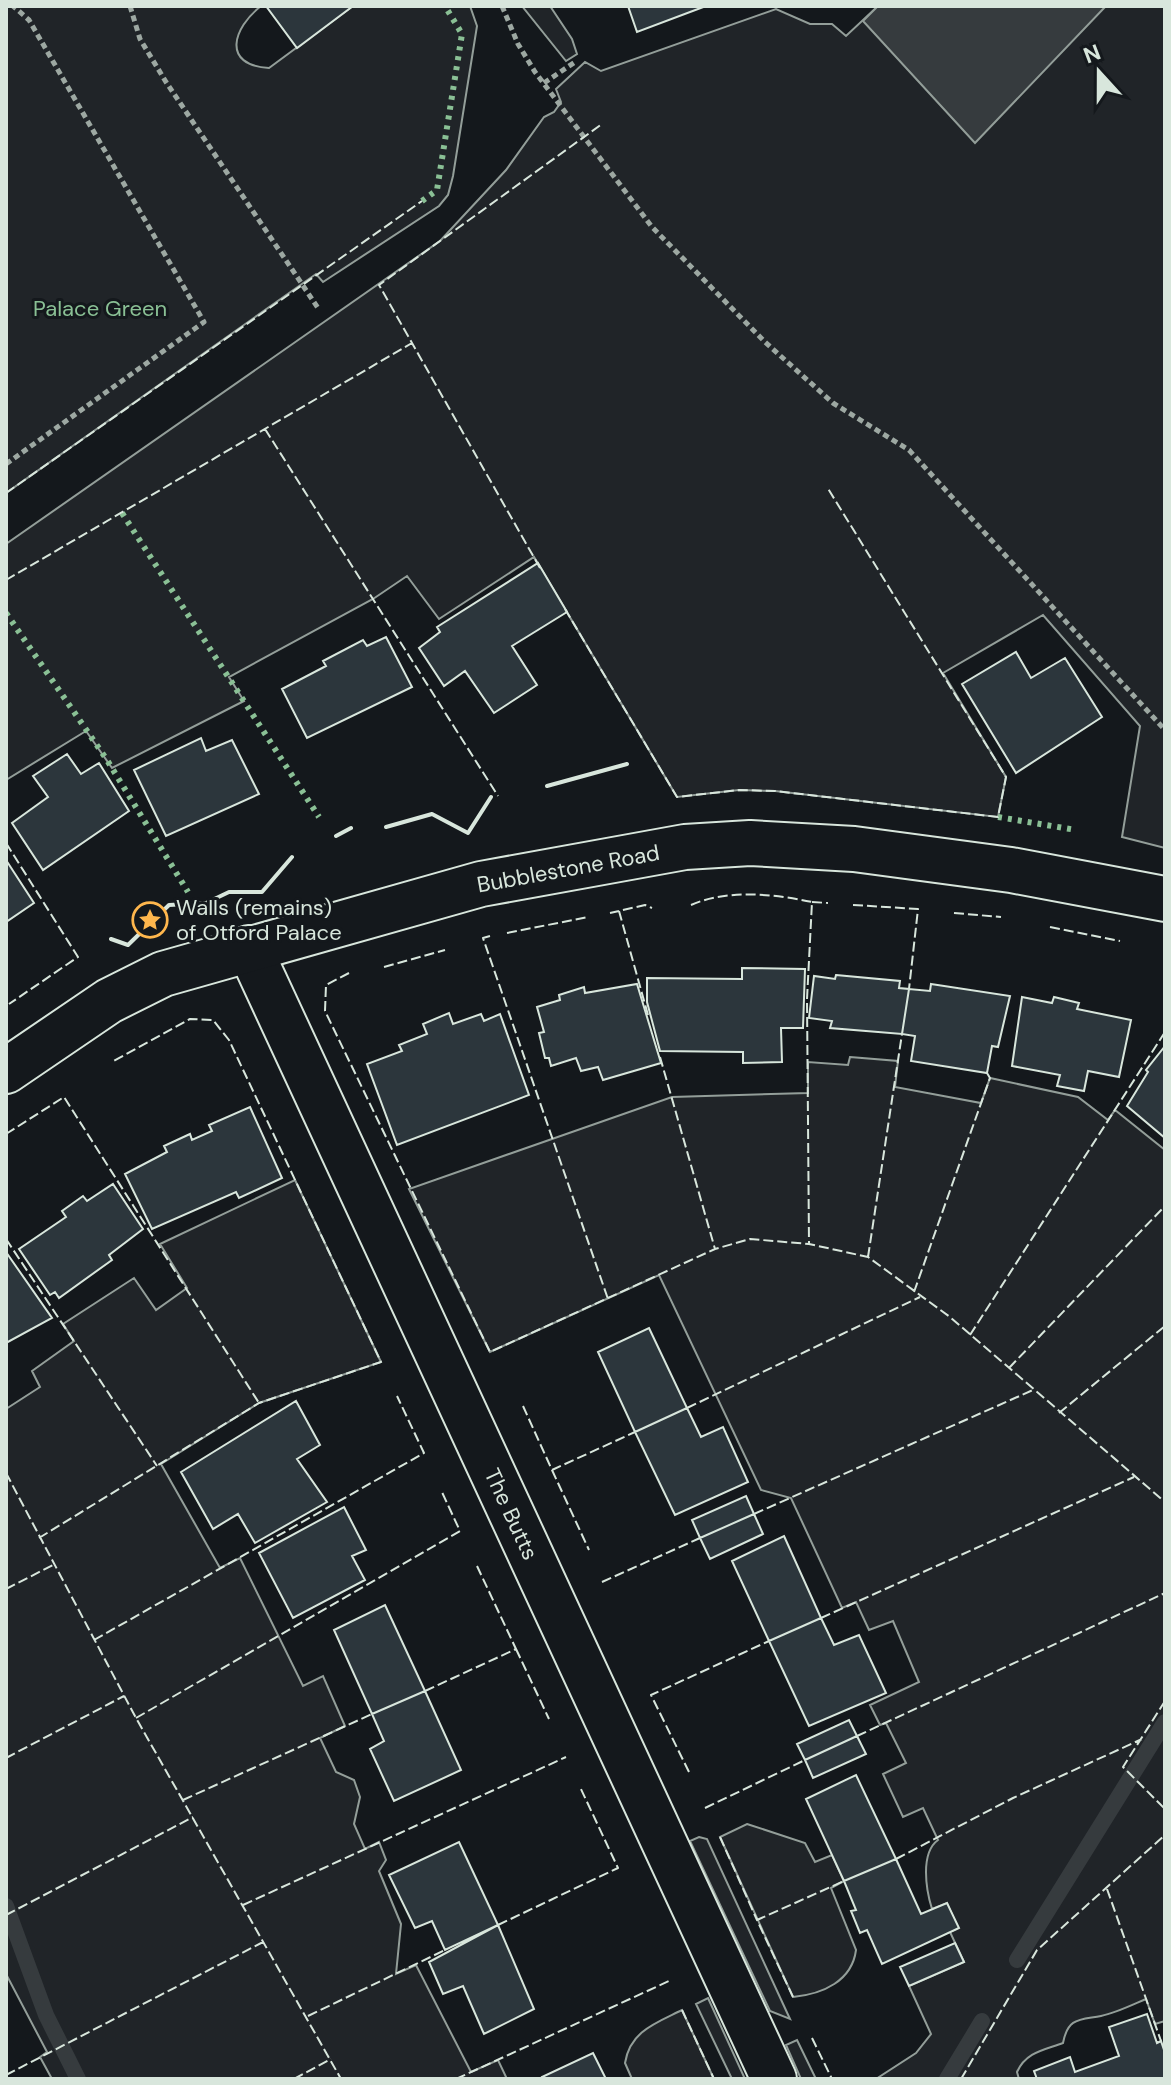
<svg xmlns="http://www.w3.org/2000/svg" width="1171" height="2085" font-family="'DM Sans',sans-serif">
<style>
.green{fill:#202428;stroke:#939e99;stroke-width:2}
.water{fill:#363b3e;stroke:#939e99;stroke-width:2}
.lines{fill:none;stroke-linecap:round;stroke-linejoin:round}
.stream{stroke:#363b3e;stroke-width:16}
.building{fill:#2c363c;stroke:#d8e6dc;stroke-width:2}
.minor-casing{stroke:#d8e6dc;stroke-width:48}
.path{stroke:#9da8a2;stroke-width:5;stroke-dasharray:6 4;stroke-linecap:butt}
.minor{stroke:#14181c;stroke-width:44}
.hedge{stroke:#8ac095;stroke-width:6;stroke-dasharray:4 6;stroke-linecap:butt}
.fence{stroke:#d8e6dc;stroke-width:2;stroke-dasharray:10 4;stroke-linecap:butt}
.wall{stroke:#d8e6dc;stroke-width:4}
.labels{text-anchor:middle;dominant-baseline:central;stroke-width:6;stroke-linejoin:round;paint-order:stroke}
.park-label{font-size:22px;fill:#8ac095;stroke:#14181c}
.street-label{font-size:22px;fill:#d8e6dc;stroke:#14181c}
.poi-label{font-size:22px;fill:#d8e6dc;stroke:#14181c;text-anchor:start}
</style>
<rect width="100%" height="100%" fill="#14181c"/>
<!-- green -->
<path class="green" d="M6,6H261C233,28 221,65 269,68L353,6H470L477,26L453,176L448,195L439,206L323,282L316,274L6,493Z
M522,6H550L572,39L577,54L566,61Z
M878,6H1165V848L1122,837L1140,726L1043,615L943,673L1006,777L998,817L775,791L739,790L677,797L534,557L439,619L407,576L373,599L229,677L244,701L112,768L86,731L6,780V544L440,241L506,170L544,117L554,112L561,102L556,89L585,62L601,71L776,9L810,24H832L846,36Z
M850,1057L898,1061L895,1087L981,1103L990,1078L1078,1097L1108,1120L1115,1110L1165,1150V2021L1155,2024L1146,1999C1132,2005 1116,2013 1101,2016C1080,2020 1068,2017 1063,2043C1044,2050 1026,2052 1017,2072L1019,2079H876L916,2053L931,2034L909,1986L964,1962L950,1932L958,1928L947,1903L932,1909C926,1890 920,1853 938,1840L923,1808L903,1817L883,1774L906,1763L886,1723L880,1725L870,1705L919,1682L893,1621L869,1630L856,1602L842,1608L791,1498L761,1490L659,1275L490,1352L409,1189L672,1097L808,1093V1062L848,1065Z
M295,1180L381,1362L259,1403L161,1464L220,1568L240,1558L303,1686L323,1676L345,1726L320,1738L336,1772L354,1780L360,1797L354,1824L365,1849L379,1842L386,1860L379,1871L401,1924L396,1974L416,1965L471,2072L498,2060L507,2079H52L40,2057L47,2052L6,1974V1409L40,1387L32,1371L74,1341L63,1324L134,1278L156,1310L187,1288L160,1244Z
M747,1824L805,1843L815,1862L832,1855L844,1881L831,1888L856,1950C852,1981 823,1994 793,1997L720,1837Z
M699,1837L707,1839L790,2019L770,2011L690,1841Z
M708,1998L745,2079H732L696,2004Z
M682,2010L714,2079H632L625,2063C630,2031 656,2023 682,2010Z
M797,2040L816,2079H801L786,2045Z"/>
<!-- water -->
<path class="water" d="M878,6H1106L975,143L863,21Z"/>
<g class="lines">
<!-- stream -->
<path class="stream" d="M6,1906L46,2015L78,2079
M1017,1960L1165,1722
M947,2079L982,2021"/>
</g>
<!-- building -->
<path class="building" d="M266,6H353L297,48Z
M628,6H706L637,32Z
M538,563L567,612L512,646L537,685L494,713L465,671L444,686L419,648L440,632L437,627Z
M386,637L412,687L307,738L282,689L326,666L323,661L363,640L367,646Z
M1016,652L1031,678L1065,658L1102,717L1016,773L962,684Z
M201,738L206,751L232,740L259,794L166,836L134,770Z
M67,754L81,774L99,763L129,811L43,870L12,823L48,797L33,776Z
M6,860L34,903L6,922Z
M742,968L805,969L803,1028H781L782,1062L743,1063V1052L660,1051L647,1002V978L742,979Z
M836,975L900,981L899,988L909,989L902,1034L830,1028L832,1021L809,1018L814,976L835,979Z
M637,984L661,1063L603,1080L598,1067L581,1071L576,1058L551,1066L549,1058H545L539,1033L544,1032L537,1007L560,1000L559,995L584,987L585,993Z
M931,984L1010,996L998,1047L992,1046L987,1073L911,1061L915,1036L902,1034L909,989L930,991Z
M1022,997L1052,1003L1054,997L1079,1003L1077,1009L1131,1020L1119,1077L1088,1071L1084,1091L1057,1086L1060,1075L1012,1066Z
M449,1013L453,1024L481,1014L484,1021L500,1014L529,1095L397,1145L367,1064L402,1051L399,1045L427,1034L423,1024Z
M1165,1046V1138L1127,1106L1148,1072L1146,1070Z
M250,1107L282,1178L239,1198L236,1192L152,1229L125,1174L167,1152L164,1146L190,1134L192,1140L212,1131L209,1125Z
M113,1184L143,1229L109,1255L112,1260L59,1298L55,1292L50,1295L19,1249L66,1217L62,1211L83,1196L87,1201Z
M6,1252L52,1318L6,1343Z
M649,1328L687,1408L635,1432L598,1352Z
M296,1401L320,1445L297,1459L327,1502L255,1543L238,1514L213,1529L181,1472Z
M687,1408L701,1437L723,1427L748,1482L675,1515L635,1432Z
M746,1496L754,1514L700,1538L692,1520Z
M344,1507L366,1550L352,1556L365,1580L293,1618L259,1553Z
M754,1514L763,1534L710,1559L700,1538Z
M784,1536L821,1618L769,1641L732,1561Z
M385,1605L425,1691L372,1714L334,1630Z
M821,1618L834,1645L859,1635L886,1693L809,1726L769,1641Z
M425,1691L461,1770L394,1801L370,1749L384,1741L372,1714Z
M849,1720L857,1736L805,1760L797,1744Z
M857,1736L866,1754L813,1778L805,1760Z
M856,1775L896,1859L844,1881L806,1799Z
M459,1842L498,1925L445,1950L432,1921L415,1928L389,1875Z
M896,1859L921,1914L947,1903L959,1928L882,1964L867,1930L860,1933L851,1911L856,1910L844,1881Z
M498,1925L534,2009L484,2034L463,1986L443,1994L429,1962Z
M955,1943L964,1962L909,1986L900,1967Z
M1147,2014L1157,2043L1161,2041L1165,2053V2079H1037L1034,2071L1070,2057L1075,2072L1119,2056L1109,2027Z
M593,2053L606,2079H543L542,2077Z"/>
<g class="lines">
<defs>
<g id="minor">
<path id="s1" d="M249,948L774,2079"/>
<path id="s2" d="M6,1071L109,1001L163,974L481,884L685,847L750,843L854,849L1011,870L1165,899"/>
</g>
</defs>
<!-- minor casing -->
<use href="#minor" class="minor-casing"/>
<!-- path -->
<path class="path" d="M130,6L140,39L166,82L318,308
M502,6L518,44L535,72L652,227L765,342L833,403L909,450L1165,730
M544,83L575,62
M6,464L204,322L29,20L13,6"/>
<!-- minor -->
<use href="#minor" class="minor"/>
<!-- hedge -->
<path class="hedge" d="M422,201L437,190L462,34L445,6
M122,513L319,817
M6,613L107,760L188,892
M998,817L1076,830"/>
<!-- fence -->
<path class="fence" d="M265,429L498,796
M6,493L422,201
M540,568L379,285L602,124
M6,580L412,343
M565,609L677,797L739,790L775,791L998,817L1006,777L827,487
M6,843L78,957L9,1004
M812,902L828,903
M691,905C727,889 774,894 812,902L807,999L809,1244
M853,905L918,909L909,989
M610,913L619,911
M954,913L1001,917
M1050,927L1120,941
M507,933L588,917
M490,936L483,938L608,1299
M1164,954H1165
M384,967L445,950
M349,973L326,985L325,1011L490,1352L715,1249L750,1239L809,1244L868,1257L950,1317L1165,1502
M648,1015L619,911L645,905L652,908
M660,1057L715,1249
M6,1134L64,1097L259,1403
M6,1239L157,1466
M868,1257L902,1034
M914,1292L990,1078L987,1073
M970,1335L1165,1032
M1009,1368L1165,1206
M523,1406L552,1470L635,1432
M687,1408L920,1297
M1059,1413L1165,1326
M552,1470L589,1550
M6,1473L136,1718L341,2079
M754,1514L1033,1390
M39,1538L259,1403L381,1362L229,1040L213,1020L190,1019L112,1062
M602,1582L700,1538
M6,1589L53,1565
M821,1618L1134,1477
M94,1640L424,1453L397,1396
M516,1649L549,1719
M425,1691L516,1649L477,1566
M1165,1701L1123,1767L1165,1809
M136,1718L460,1531L441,1490
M857,1736L1165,1593
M6,1758L124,1696
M689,1772L651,1695L769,1641
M183,1800L372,1714
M705,1808L805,1760
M720,1837L757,1920
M896,1859L1013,1798L1142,1739
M1107,1889L1161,2041
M243,1905L566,1757
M6,1915L193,1817
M498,1925L618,1868L580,1787
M793,1997L757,1920L844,1881
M682,2010L714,2079
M308,2016L445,1950
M812,2038L832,2079
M6,2075L265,1941
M294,2079L331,2059
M456,2079L669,1981
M961,2079L1037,1950L1165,1835"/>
<!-- wall -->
<path class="wall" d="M547,786L627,764
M386,827L432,814L468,833L491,797
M336,836L351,828
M111,939L128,945L169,905L206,903L229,892H262L292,857"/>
</g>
<!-- icons -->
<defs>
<symbol id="sight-ring" viewBox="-11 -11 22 22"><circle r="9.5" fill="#14181c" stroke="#ffb74d" stroke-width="1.5"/><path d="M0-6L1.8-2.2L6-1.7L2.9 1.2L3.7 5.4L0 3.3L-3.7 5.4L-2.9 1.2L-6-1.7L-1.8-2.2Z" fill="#ffb74d"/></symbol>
</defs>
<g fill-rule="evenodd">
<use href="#sight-ring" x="130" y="900" width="40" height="40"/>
</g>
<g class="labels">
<!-- park labels -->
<g class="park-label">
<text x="100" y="308">Palace Green</text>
</g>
<!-- street labels -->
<g class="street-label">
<text stroke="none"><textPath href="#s2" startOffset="604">Bubblestone Road</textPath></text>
<text stroke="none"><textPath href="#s1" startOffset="624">The Butts</textPath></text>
</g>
<!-- poi labels -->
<g class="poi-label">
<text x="176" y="907">Walls (remains)<tspan x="176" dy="25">of Otford Palace</tspan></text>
</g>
</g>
<!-- border -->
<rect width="1171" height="2085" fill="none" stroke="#d8e6dc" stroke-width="16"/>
<!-- north arrow -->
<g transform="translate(1099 72) rotate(339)" stroke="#14181c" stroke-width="6" paint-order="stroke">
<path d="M0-6L14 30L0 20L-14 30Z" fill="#d8e6dc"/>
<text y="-12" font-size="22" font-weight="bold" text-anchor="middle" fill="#d8e6dc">N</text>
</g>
</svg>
